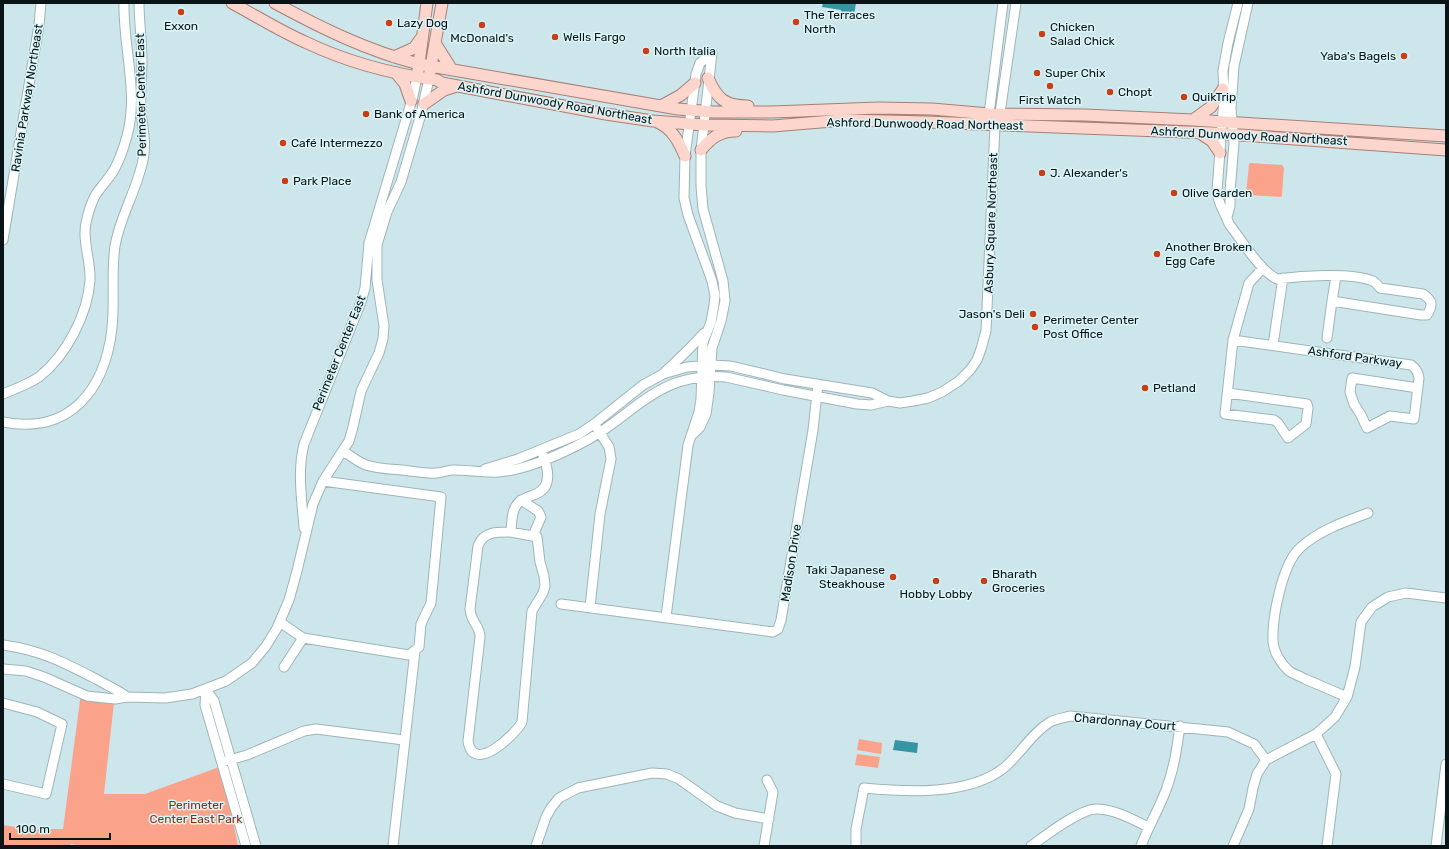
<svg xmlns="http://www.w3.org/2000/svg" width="1449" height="849" font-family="Rubik,sans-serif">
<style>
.green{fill:#fba28b}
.water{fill:#3695a3}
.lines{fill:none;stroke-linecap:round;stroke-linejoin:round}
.minor-casing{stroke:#9db5b9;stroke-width:11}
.major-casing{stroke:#a68076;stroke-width:13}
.minor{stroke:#fff;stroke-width:9}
.major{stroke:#fcd6cc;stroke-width:11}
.poi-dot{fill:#c73e17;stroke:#daf4f8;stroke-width:1.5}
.labels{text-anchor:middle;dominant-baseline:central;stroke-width:3;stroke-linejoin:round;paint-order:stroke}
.poi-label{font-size:12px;fill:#0a1315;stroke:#daf4f8;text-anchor:start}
.street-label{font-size:12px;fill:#0a1315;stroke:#daf4f8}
.park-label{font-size:12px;fill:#922c10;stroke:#daf4f8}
</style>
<rect width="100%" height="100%" fill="#cde6eb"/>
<!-- green -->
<path class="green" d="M1250,163L1282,165L1284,168L1282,195L1281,197L1248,195L1246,194L1249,164Z
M81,693L114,702L104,794H145L222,766L238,846H82L71,844L70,846H3V825L28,829H63Z
M859,739L882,743L881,754L857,750Z
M857,754L880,757L878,768L855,765Z"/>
<!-- water -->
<path class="water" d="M823,3H856L854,15L841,13V10L822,7Z
M895,740L918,743L917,753L893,750Z"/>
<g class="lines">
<defs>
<path id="minor" d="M1238,3L1228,43L1223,71L1224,98L1217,191C1218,206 1225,211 1229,224C1241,239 1260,271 1277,279C1300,276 1351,272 1373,281C1376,283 1378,285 1380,288L1423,294C1433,301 1433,305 1427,315H1421L1332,301L1327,338
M992,120L989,114L1003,3
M1227,217L1230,206V192L1234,143L1231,108L1234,66L1248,3
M3,240L39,25L41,3
M1332,301L1336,276
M1233,340L1411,365C1416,368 1418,372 1419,378L1414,419L1390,416L1367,428L1361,415L1354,404L1350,392L1352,378L1418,388
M1273,345L1283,278
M665,372L689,349L704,333
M1228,393L1307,404L1308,408L1306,424L1288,438L1278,423L1274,420L1225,414L1233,340L1249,283L1263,268
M3,394C15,389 29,384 39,377C66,356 88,314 90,280C91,261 82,241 86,223C88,213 91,203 96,194C102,186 109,178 114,170C120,159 124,147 127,136C139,92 123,48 124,3
M3,422C70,435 105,390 112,328C115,301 111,273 115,246C120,216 137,190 143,160C147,143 142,126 141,109C140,93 142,77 142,60C142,41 139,22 139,3
M693,434L700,427L706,414L709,393L712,348L721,321L725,301L723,281L703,209L701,186V150L712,53
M343,451C351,456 358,462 366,465C378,469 391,469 402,470C413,471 425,474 436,473C442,473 447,470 453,470C468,470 484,473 499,472C524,470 554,457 576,446C633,419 654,371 726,377L783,390L857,404L871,405L888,401L900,403L913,401L928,398L942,392L959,381L970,370L977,360L981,349L986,331L995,125L1000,113L1016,3
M485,469L518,459L579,434L594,424L643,385L663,374L687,367L711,365L731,366L785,379L872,393L888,401
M521,500L538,511L541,517L533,536
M304,528C302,500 297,472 304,444L361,302L365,288L369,243L413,96L417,77
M511,532L537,537L540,562L544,576L545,586L543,593L532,611L522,722C515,735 473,775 468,741L480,637C480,625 471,623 470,609L478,546C483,531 498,532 511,532Z
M511,532C512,522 511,510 519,502C523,498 531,496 536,494C553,487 548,468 543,455
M561,604L773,632L778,629L781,620L813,430L818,384
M590,607L600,514L611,459L609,447L597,428
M666,617L688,445L699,412L701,399L703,342L711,322L714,305L715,296L712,281L688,215L684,198L685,156L696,74L700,63L712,53
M280,622L303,638L409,655L419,647L421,624L431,603L441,497L323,481
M3,645C41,650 65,663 98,680C108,686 118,690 127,697
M284,667L303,638
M3,669L26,671L44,677L87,696L115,699L127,697L165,698L192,694L226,681L252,663L266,646L277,628L289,600L297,571L313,504L323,481L349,441L353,427L361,391L379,353L383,339L384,326L377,280V245L387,212L401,182L421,114L429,79
M206,690L214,701L256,846
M206,690L205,705L246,846
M1347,697C1333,691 1319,685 1305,679C1300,676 1293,674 1289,671C1281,664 1274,652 1273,642C1272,618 1282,563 1301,547C1320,530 1344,522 1368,513
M3,703L37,712L62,724L46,794L3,784
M1316,734L1336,774L1327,846
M222,762L247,755L304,731L316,729L404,740
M393,846L415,651
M536,846L546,817L551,808L559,798L578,788L652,773L667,774L679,779L717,806L735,813L769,819
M764,846L773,792L767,780
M856,846V829L864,788C906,792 970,796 1005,767C1021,753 1032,733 1050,722C1056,719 1064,718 1070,716L1228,732L1254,744L1266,760
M1031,846C1045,836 1082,807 1098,809C1116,810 1132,819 1148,827
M1141,846C1148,827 1159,809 1166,790C1174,769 1177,748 1180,726
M1233,846L1249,809L1253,788L1257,774L1266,760L1316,734L1335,717L1347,697L1355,667L1361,622L1372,607L1388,597L1406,593L1446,598
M1436,846L1446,764"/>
<path id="major" d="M232,3C256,16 280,31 305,42C347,62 392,74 437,80L442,83L606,114L653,121L704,125L773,126L844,120L926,122L1213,133L1446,150
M275,3C321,28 368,51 419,64L678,109L713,112H772L878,108L932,109L989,114L1085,115L1193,120L1446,136
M435,43L452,70
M394,57L414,48L422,37
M418,71L427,3
M430,72L442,3
M396,73L405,84L411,101
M708,78C717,99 725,106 748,106
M424,104L444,90L457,86
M661,106L681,95L695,83
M1193,120L1211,107L1223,89
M657,122C672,128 679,142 685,156
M1200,133L1212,141L1220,153
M701,150C711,138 720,131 736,131"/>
</defs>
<!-- minor casing -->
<use href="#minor" class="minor-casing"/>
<!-- major casing -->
<use href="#major" class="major-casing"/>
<!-- minor -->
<use href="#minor" class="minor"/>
<!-- major -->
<use href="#major" class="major"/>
</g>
<!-- markers -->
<g class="poi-dot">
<circle cx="181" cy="12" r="4"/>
<circle cx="796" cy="22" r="4"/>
<circle cx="389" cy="23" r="4"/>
<circle cx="482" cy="25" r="4"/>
<circle cx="1042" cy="34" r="4"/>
<circle cx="555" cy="37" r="4"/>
<circle cx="646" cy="51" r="4"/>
<circle cx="1404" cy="56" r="4"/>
<circle cx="1037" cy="73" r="4"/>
<circle cx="1050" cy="86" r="4"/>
<circle cx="1110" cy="92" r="4"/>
<circle cx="1184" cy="97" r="4"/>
<circle cx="366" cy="114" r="4"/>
<circle cx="283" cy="143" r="4"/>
<circle cx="1042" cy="173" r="4"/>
<circle cx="285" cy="181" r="4"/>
<circle cx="1174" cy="193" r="4"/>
<circle cx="1157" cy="254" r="4"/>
<circle cx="1033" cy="314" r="4"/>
<circle cx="1035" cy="327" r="4"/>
<circle cx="1145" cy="388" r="4"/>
<circle cx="893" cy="577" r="4"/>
<circle cx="936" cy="581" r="4"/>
<circle cx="984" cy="581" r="4"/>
</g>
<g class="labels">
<!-- poi labels -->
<g class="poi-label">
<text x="804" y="15">The Terraces<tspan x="804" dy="14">North</tspan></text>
<text x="397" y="23">Lazy Dog</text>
<text x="181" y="26" text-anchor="middle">Exxon</text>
<text x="1050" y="27">Chicken<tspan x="1050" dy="14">Salad Chick</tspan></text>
<text x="563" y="37">Wells Fargo</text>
<text x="482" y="38" text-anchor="middle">McDonald's</text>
<text x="654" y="51">North Italia</text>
<text x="1396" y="56" text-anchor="end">Yaba's Bagels</text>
<text x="1045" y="73">Super Chix</text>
<text x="1118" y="92">Chopt</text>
<text x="1192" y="97">QuikTrip</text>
<text x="1050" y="100" text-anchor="middle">First Watch</text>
<text x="374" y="114">Bank of America</text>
<text x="291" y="143">Café Intermezzo</text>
<text x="1050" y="173">J. Alexander's</text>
<text x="293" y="181">Park Place</text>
<text x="1182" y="193">Olive Garden</text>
<text x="1165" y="247">Another Broken<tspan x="1165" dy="14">Egg Cafe</tspan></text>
<text x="1025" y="314" text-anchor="end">Jason's Deli</text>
<text x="1043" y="320">Perimeter Center<tspan x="1043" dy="14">Post Office</tspan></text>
<text x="1153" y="388">Petland</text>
<text x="885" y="570" text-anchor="end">Taki Japanese<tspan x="885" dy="14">Steakhouse</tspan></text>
<text x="992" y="574">Bharath<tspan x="992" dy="14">Groceries</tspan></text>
<text x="936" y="594" text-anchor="middle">Hobby Lobby</text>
</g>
<!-- street labels -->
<g class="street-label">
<text transform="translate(141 95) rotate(-91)">Perimeter Center East</text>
<text transform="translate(27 98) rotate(-81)">Ravinia Parkway Northeast</text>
<text transform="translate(555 103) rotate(10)">Ashford Dunwoody Road Northeast</text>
<text transform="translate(925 124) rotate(1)">Ashford Dunwoody Road Northeast</text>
<text transform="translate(1249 136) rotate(3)">Ashford Dunwoody Road Northeast</text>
<text transform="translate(991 223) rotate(-88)">Asbury Square Northeast</text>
<text transform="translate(339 353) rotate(-68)">Perimeter Center East</text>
<text transform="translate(1355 357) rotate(8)">Ashford Parkway</text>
<text transform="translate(791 563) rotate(-81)">Madison Drive</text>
<text transform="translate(1125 722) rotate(5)">Chardonnay Court</text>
</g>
<!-- park labels -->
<g class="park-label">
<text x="196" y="805">Perimeter<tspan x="196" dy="14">Center East Park</tspan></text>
</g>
</g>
<!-- border -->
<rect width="1449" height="849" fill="none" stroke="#0a1315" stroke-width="8"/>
<!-- scale -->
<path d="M10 833v6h100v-6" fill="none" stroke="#0a1315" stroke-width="2"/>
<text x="16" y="833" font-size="12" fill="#0a1315" stroke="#daf4f8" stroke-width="3" paint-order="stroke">100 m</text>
</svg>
